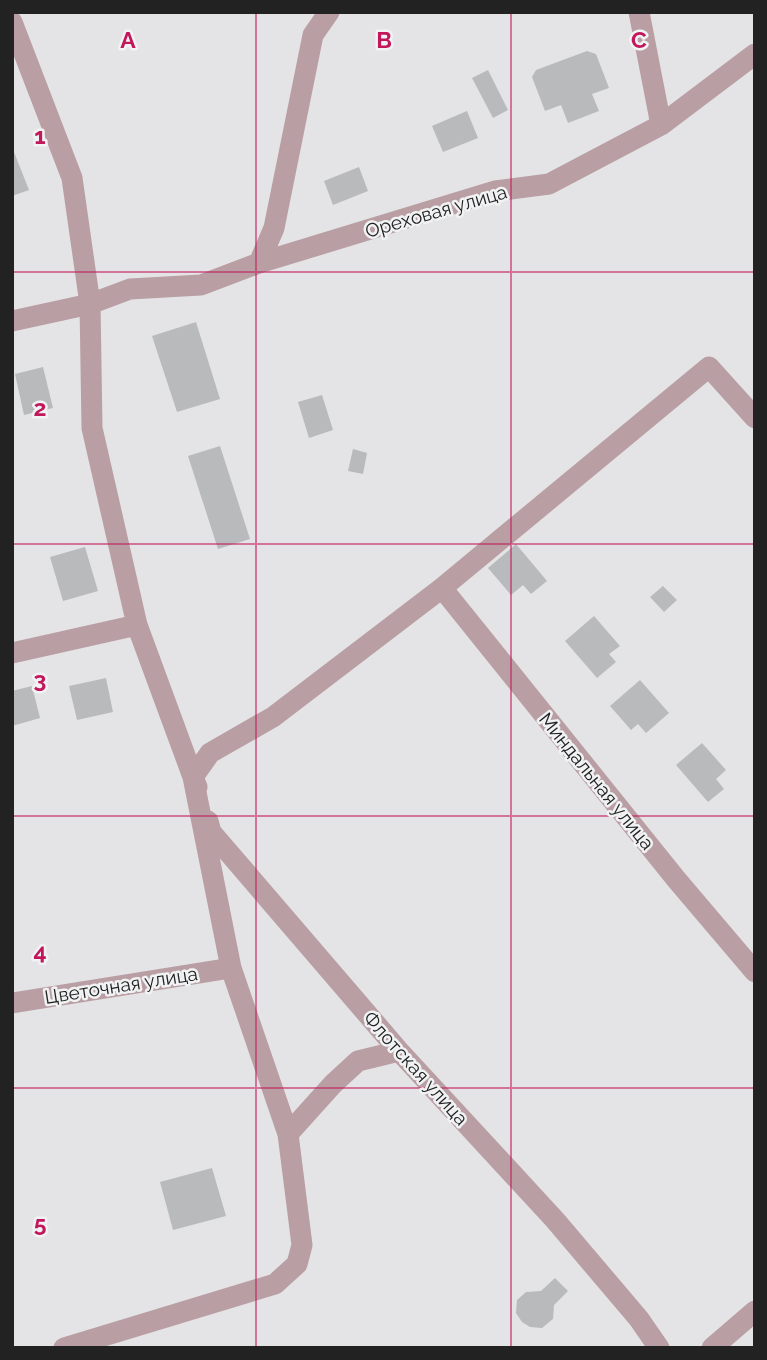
<svg xmlns="http://www.w3.org/2000/svg" width="767" height="1360" font-family="Raleway,sans-serif">
<style>
.building{fill:#b9babb}
.lines{fill:none;stroke-linecap:round;stroke-linejoin:round}
.minor{stroke:#b99fa3;stroke-width:21}
.grid{fill:none;stroke:#c2185b;stroke-width:2;stroke-opacity:0.55}
.labels{text-anchor:middle;dominant-baseline:central;stroke-width:5;stroke-linejoin:round;paint-order:stroke}
.street-label{font-size:19px;fill:#222;stroke:#f1f2f3}
.grid-label{font-size:23px;text-anchor:middle;font-weight:bold;fill:#c2185b;stroke:#f1f2f3;stroke-width:5;stroke-linejoin:round;paint-order:stroke}
</style>
<rect width="100%" height="100%" fill="#e4e4e6"/>
<!-- building -->
<path class="building" d="M587,51L596,54L609,88L592,94L599,111L568,123L561,105L545,111L532,77L536,70Z
M488,70L508,110L493,118L472,78Z
M467,111L478,138L443,152L432,126Z
M12,147L29,190L12,196Z
M359,167L368,191L333,205L324,181Z
M196,322L220,399L177,412L152,336Z
M43,367L53,408L24,415L15,374Z
M322,395L333,430L309,438L298,402Z
M220,446L250,539L218,549L188,456Z
M353,449L367,453L363,474L348,471Z
M516,544L547,581L531,594L523,585L511,595L488,568Z
M85,547L98,591L63,601L50,557Z
M663,586L677,600L664,612L650,597Z
M594,616L620,646L609,654L616,662L597,678L565,641Z
M106,678L113,712L77,720L69,686Z
M640,680L669,713L646,733L638,724L631,730L610,706Z
M32,686L40,718L12,726V691Z
M702,743L726,770L716,779L724,789L708,802L676,765Z
M212,1168L226,1216L173,1230L160,1182Z
M555,1278L568,1291L554,1305L553,1319L542,1328L530,1327L522,1322L516,1313L517,1300L526,1292L541,1291Z"/>
<g class="lines">
<!-- minor -->
<path class="minor" d="M639,12L661,125
M12,22L72,178L90,304L92,428L137,625L193,777L231,968L288,1134L302,1245L297,1264L275,1284L64,1348
M259,263L274,228L313,35L329,12
M12,321L90,304L130,289L201,285L259,263L495,191L549,184L661,125L755,54
M442,588L676,879L755,972
M12,653L137,625
M197,787L193,777L210,753L273,717L442,588L709,367L755,418
M208,821L211,832L399,1051L555,1220L639,1319L659,1348
M12,1003L231,968
M288,1134L333,1084L358,1061L399,1051
M712,1348L755,1311"/>
</g>
<!-- grid -->
<path class="grid" d="M256,12V1348M511,12V1348M12,272H755M12,544H755M12,816H755M12,1088H755"/>
<g class="labels">
<!-- street labels -->
<g class="street-label">
<text transform="translate(436 211) rotate(-16)">Ореховая улица</text>
<text transform="translate(597 781) rotate(51)">Миндальная улица</text>
<text transform="translate(121 985) rotate(-9)">Цветочная улица</text>
<text transform="translate(416 1068) rotate(48)">Флотская улица</text>
</g>
</g>
<g class="grid-label">
<text x="128" y="48">A</text>
<text x="384" y="48">B</text>
<text x="639" y="48">C</text>
<text x="40" y="144">1</text>
<text x="40" y="416">2</text>
<text x="40" y="688">3</text>
<text x="40" y="960">4</text>
<text x="40" y="1232">5</text>
</g>
<!-- border -->
<rect width="767" height="1360" fill="none" stroke="#222222" stroke-width="28"/>
</svg>
